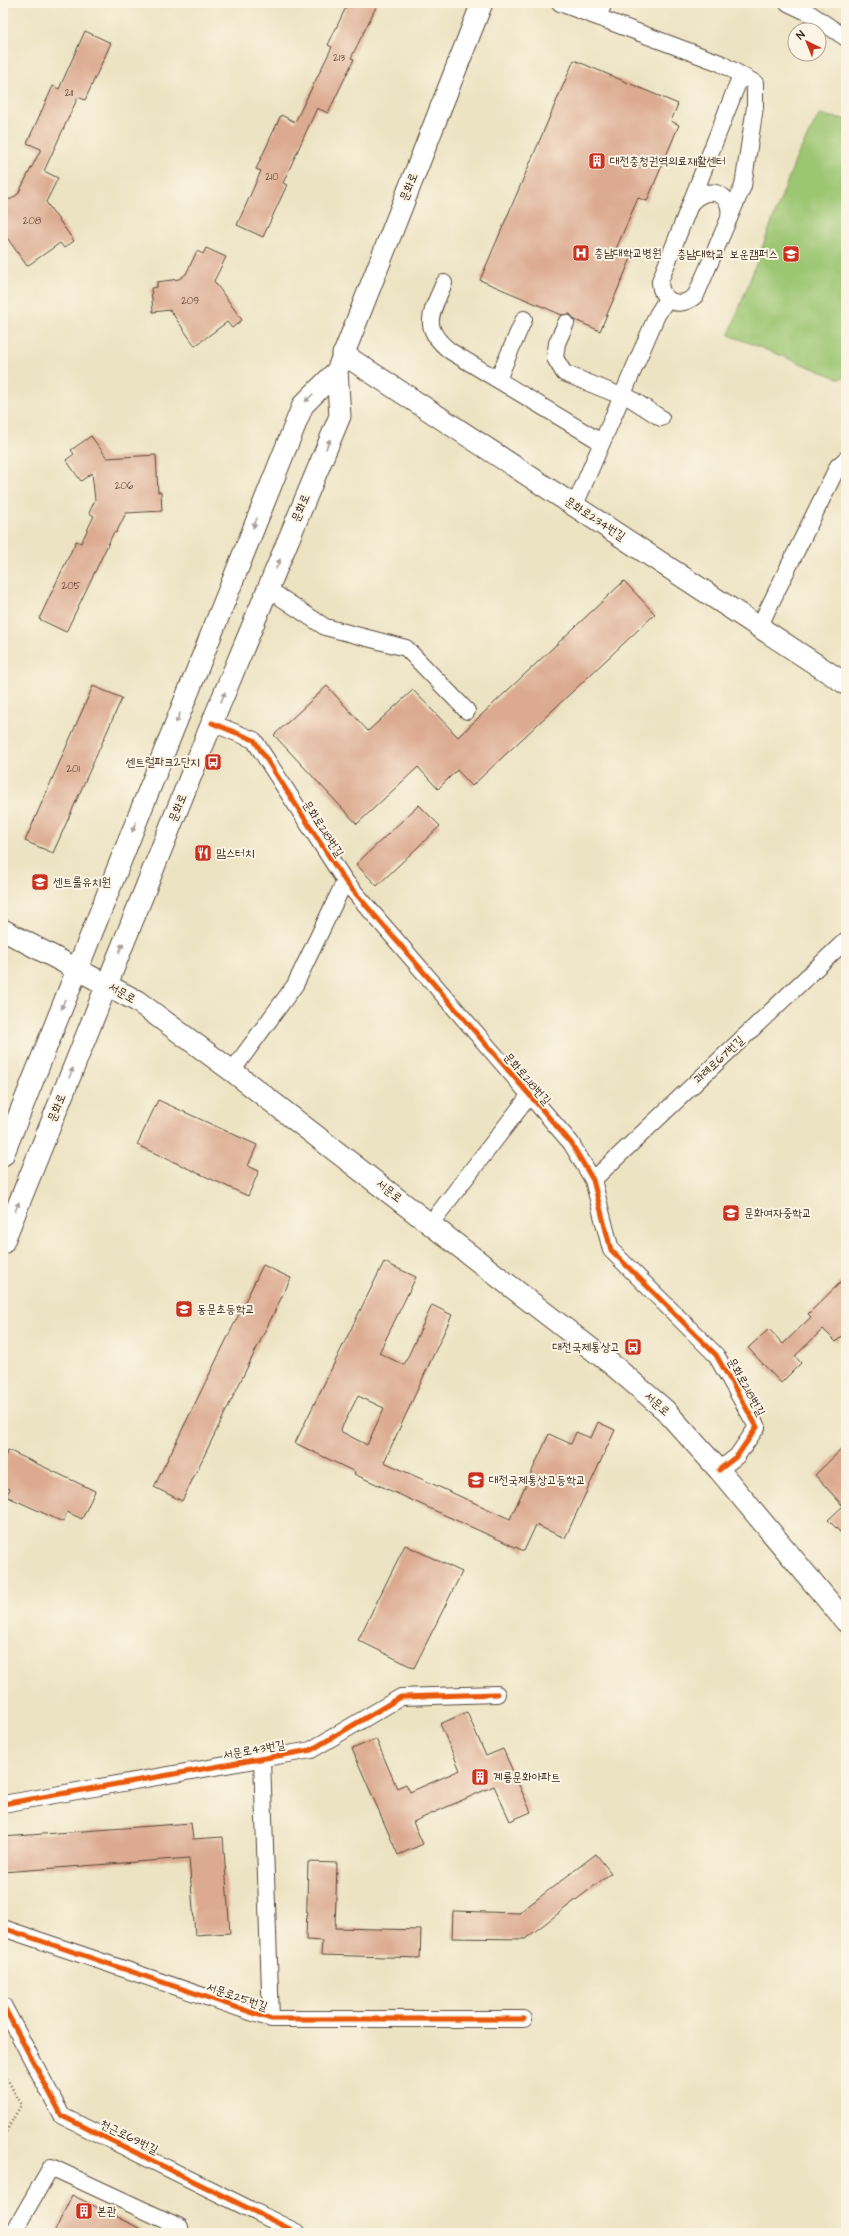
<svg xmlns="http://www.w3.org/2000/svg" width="849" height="2236" font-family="'Architects Daughter','Poor Story',sans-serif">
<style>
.green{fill:#9cc672;stroke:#6c7848}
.building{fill:#dcaa90;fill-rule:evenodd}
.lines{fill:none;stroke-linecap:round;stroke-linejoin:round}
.minor-casing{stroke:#564637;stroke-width:18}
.major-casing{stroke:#564637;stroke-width:23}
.path{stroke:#564637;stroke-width:2.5;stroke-dasharray:1 3;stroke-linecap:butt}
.minor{stroke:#fff;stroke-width:16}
.major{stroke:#fff;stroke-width:21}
.cycleway-casing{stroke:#fcf5e5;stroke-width:8}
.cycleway{stroke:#e8590c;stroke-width:5}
.oneway{fill:#a79f9a}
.labels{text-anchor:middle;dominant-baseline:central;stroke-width:4;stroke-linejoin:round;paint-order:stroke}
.number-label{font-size:10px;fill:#634a3a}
.poi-label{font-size:12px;fill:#3b2a1e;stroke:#fcf5e5;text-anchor:start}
.street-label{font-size:12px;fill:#3b2a1e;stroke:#fcf5e5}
</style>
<rect width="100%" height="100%" fill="#fcf5e5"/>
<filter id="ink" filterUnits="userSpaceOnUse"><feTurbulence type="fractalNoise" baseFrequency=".025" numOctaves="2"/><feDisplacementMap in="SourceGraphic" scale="8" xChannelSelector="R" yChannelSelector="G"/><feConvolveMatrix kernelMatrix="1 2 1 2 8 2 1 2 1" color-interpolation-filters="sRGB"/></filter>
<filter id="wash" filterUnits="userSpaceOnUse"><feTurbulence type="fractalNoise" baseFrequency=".012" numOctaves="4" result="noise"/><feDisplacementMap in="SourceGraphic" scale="16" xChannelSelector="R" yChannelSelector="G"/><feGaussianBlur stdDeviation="0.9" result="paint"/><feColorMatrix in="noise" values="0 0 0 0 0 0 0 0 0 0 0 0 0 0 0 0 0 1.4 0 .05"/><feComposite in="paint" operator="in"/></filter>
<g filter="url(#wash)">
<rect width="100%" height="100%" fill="#ece3c2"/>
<!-- green -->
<path class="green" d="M819,115L846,119V376L840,379L729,335L797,156Z"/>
<g id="blocks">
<!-- building -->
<path class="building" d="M348,3H378L351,58L354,59L328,113L317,108L283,183L287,185L263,237L237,225L261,171L256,169L281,115L295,122L332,47L328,45Z
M85,31L111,43L85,100L78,97L44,171L58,178L46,202L74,241L64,248L60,243L27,266L3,232V200L11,199L18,194L41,149L27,143L53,86L59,89Z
M574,60L678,104L671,121L679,125L647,201L638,198L616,249L632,256L600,331L575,320L570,314L562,315L480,280Z
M206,248L226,257L214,281L242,320L232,328L227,322L195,346L170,310L153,312L151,288L157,287V282L179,279L186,274L197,251L203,254Z
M91,436L107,458L156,455L158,492H161L162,511L126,513L116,533L114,532L66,632L39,619L76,541L81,543L94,516L89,513L95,500L92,473L81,481L66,460L74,454L71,450Z
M624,581L655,614L472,786L457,770L438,789L418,767L357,824L274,735L327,686L368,731L413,690L458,737Z
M93,686L122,698L53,853L25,841Z
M419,805L440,826L377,886L356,864Z
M158,1100L257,1145L248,1166L259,1171L248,1196L137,1145Z
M384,1262L416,1277L379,1353L404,1365L432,1305L452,1315L384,1462L510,1519L549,1434L571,1444L576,1432L591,1438L598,1422L615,1430L565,1538L536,1525L524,1551L354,1474L355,1472L295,1443ZM358,1396L384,1408L367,1445L340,1431Z
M263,1265L291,1278L182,1501L154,1487Z
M846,1277V1332L836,1342L823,1329L795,1356L801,1363L781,1383L748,1348L769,1329L783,1344L811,1317L808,1314Z
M846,1445V1538L828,1520L843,1506L815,1475Z
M8,1450L95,1491L82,1519L67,1512L63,1522L6,1496L10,1489L3,1486V1461Z
M405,1545L462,1572L414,1668L358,1640Z
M467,1712L486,1756L503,1749L531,1812L510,1821L494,1786L413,1822L423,1844L398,1855L352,1749L376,1739L397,1788L406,1784L410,1792L460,1770L440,1724Z
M191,1823L193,1839L223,1837L230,1933L195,1935L189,1858L3,1872V1837Z
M596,1854L611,1873L525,1939L452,1938L453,1911L519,1913Z
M308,1862L337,1863L335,1928L421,1930L420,1958L321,1955L322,1941L306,1940Z
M72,2195L149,2233H54Z"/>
</g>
</g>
<g filter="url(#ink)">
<use href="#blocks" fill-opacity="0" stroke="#564637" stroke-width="1"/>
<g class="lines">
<defs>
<path id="minor" d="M560,3L720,63L755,83V107L743,186L696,295C680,310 660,302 660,281L741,75
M788,3L809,13L846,38
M598,17L604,3
M691,203C706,185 733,191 729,217
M444,283C431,314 420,327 450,351L601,442
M566,323L557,343L555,358L564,373L621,396
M498,379L524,319
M622,393L661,418
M575,505L657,315L667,299
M268,589L325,627L406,648L467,711
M759,627L838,466L846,459
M212,723L254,740L345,881L571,1143L593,1180L611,1250L716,1355L757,1427L737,1456L719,1470
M232,1071L295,985L345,881
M593,1180L846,940
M431,1223L529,1096
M262,1760L271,2019
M3,1804L311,1750L401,1697L497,1694
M3,1928L271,2019H524
M3,2005L62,2116L298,2233
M13,2233L51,2167L180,2227L177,2233"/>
<path id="major" d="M343,354L846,684
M3,930L137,1001L232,1071L615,1367L665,1410L719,1470L846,1622
M3,1155L303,405L337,371
M3,1243L212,723L340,416L337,371L482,3"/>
</defs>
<!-- minor casing -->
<use href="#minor" class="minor-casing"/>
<!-- major casing -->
<use href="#major" class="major-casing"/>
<!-- path -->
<path class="path" d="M3,2071L21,2105L3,2137"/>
<!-- minor -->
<use href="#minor" class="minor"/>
<!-- major -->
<use href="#major" class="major"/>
<defs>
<path id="cycleway" d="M212,723L254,740L345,881L571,1143L593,1180L611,1250L716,1355L757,1427L737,1456L719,1470
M3,1804L311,1750L401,1697L497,1694
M3,1928L271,2019H524
M3,2005L62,2116L298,2233"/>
</defs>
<!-- cycleway casing -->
<use href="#cycleway" class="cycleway-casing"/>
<!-- cycleway -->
<use href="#cycleway" class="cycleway"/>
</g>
<!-- one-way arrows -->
<defs><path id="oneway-solid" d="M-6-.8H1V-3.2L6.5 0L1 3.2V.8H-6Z"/></defs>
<g class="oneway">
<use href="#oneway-solid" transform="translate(309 398) rotate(135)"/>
<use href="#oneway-solid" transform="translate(328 444) rotate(-67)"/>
<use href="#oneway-solid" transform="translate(255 523) rotate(112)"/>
<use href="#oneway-solid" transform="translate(278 564) rotate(-67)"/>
<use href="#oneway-solid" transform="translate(223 697) rotate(-68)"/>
<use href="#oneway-solid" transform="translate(178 718) rotate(112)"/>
<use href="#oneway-solid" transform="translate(134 827) rotate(112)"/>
<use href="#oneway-solid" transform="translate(121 948) rotate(-68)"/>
<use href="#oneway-solid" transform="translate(63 1004) rotate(112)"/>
<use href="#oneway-solid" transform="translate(71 1073) rotate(-68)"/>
<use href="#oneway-solid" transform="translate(17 1207) rotate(-68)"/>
</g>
</g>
<!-- icons -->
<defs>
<symbol id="building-square" viewBox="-11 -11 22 22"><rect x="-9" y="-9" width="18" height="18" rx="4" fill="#c8321e" stroke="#fcf5e5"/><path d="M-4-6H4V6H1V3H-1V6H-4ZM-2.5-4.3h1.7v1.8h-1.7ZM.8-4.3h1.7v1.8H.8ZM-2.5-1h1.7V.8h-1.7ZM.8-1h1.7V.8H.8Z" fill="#fff"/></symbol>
<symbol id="hospital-square" viewBox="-11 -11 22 22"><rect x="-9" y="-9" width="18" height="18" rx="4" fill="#c8321e" stroke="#fcf5e5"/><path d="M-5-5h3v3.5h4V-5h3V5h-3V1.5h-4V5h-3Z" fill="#fff"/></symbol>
<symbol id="university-square" viewBox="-11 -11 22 22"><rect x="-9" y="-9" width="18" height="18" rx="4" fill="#c8321e" stroke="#fcf5e5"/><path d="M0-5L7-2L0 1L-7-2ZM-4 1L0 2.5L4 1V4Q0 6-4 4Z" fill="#fff"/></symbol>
<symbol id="bus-square" viewBox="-11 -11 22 22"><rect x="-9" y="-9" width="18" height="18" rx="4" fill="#c8321e" stroke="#fcf5e5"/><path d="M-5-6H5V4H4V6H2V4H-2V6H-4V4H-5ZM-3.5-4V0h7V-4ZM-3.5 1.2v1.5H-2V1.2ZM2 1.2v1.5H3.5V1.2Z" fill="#fff"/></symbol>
<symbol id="restaurant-square" viewBox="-11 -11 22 22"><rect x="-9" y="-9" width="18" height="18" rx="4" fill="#c8321e" stroke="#fcf5e5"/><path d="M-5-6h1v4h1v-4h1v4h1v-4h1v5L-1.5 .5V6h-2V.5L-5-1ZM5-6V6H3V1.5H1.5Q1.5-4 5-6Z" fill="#fff"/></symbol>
<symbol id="school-square" viewBox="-11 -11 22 22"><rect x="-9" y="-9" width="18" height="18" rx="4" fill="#c8321e" stroke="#fcf5e5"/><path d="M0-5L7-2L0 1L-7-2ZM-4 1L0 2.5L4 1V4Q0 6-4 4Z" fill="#fff"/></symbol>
</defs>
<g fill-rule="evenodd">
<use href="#building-square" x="587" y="151" width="20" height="20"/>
<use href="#hospital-square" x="571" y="243" width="20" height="20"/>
<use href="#university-square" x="781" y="244" width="20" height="20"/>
<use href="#bus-square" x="203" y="752" width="20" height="20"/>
<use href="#restaurant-square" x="193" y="843" width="20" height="20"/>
<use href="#school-square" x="30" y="872" width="20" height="20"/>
<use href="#school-square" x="721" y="1203" width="20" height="20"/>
<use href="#school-square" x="174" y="1299" width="20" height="20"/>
<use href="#bus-square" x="623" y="1337" width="20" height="20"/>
<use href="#school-square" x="466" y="1470" width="20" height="20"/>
<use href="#building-square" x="470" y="1767" width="20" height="20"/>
<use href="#building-square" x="74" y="2201" width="20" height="20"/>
</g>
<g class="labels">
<!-- number labels -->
<g class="number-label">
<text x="339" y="58">213</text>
<text x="69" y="93">211</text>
<text x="272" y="177">210</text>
<text x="32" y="221">208</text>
<text x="190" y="301">209</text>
<text x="124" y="486">206</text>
<text x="71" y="586">205</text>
<text x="73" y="769">201</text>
</g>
<!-- poi labels -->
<g class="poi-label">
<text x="610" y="161">대전충청권역의료재활센터</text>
<text x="594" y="253">충남대학교병원</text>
<text x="778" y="254" text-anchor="end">충남대학교 보운캠퍼스</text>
<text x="200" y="762" text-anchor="end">센트럴파크2단지</text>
<text x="216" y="853">맘스터치</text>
<text x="53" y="882">센트롤유치원</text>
<text x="744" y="1213">문화여자중학교</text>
<text x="197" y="1309">동문초등학교</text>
<text x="620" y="1347" text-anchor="end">대전국제통상고</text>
<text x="489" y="1480">대전국제통상고등학교</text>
<text x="493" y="1777">계룡문화아파트</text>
<text x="97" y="2211">본관</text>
</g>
<!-- street labels -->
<g class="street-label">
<text transform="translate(409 187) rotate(-68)">문화로</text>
<text transform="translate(301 508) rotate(-67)">문화로</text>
<text transform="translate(595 519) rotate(33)">문화로234번길</text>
<text transform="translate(178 808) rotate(-68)">문화로</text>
<text transform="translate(323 829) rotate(57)">문화로218번길</text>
<text transform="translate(122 993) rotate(30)">서문로</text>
<text transform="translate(719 1060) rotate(-43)">과례로67번길</text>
<text transform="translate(527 1079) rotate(49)">문화로218번길</text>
<text transform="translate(57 1108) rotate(-68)">문화로</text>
<text transform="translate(389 1191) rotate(38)">서문로</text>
<text transform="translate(746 1387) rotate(61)">문화로218번길</text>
<text transform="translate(657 1404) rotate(43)">서문로</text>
<text transform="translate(254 1750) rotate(-10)">서문로43번길</text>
<text transform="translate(237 1997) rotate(19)">서문로25번길</text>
<text transform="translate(129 2137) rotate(26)">천근로69번길</text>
</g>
</g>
<!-- margin -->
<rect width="849" height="2236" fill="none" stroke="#fcf5e5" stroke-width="16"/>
<!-- north arrow -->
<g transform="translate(807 42) rotate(317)"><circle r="19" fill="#fcf5e5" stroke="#afa495"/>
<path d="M0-3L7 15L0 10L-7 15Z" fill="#c8321e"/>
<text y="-6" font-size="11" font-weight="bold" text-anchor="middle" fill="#3b2a1e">N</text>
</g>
</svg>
